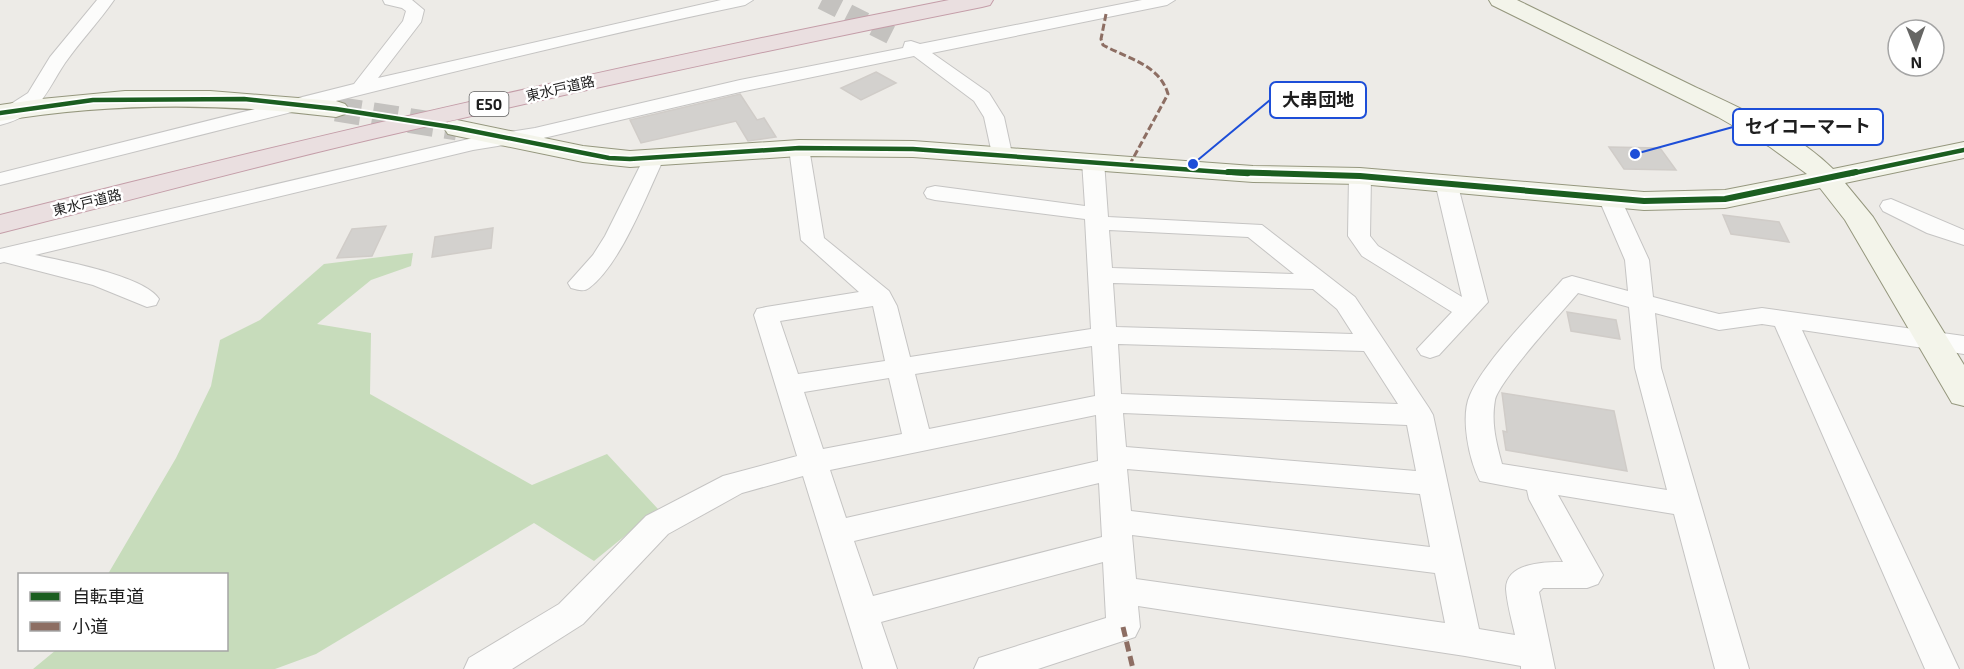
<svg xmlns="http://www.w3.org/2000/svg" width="1964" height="669" font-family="'Exo 2','Noto Sans JP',sans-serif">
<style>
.forest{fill:#c7dcbb}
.building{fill:#d3d1ce;stroke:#d0ccc8;stroke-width:1.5}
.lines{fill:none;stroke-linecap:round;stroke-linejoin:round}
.street-tunnel{stroke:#c4c2bf;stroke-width:19;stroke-dasharray:19 10;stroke-linecap:butt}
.secondary-tunnel{stroke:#c4c2bf;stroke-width:25;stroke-dasharray:25 12;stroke-linecap:butt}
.street-casing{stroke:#c5c4c3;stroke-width:2}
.secondary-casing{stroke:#95977e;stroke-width:2}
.highway-casing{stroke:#c49da8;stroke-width:2}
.street{fill:#fcfcfb;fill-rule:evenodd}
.secondary{fill:#f3f4ea;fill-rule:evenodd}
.highway{fill:#eadfe0;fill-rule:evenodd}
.quiet-far1{stroke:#8d6e63;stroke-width:3;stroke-dasharray:7 3;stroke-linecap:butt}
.quiet{stroke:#8d6e63;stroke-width:5;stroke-dasharray:10 5;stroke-linecap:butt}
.cycleway-far1-casing{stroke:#fff;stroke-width:8}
.cycleway-casing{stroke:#fff;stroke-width:10}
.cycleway-far1{stroke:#1b5e20;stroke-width:4.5}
.cycleway{stroke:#1b5e20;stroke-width:6}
.labels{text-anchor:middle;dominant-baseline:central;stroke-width:5;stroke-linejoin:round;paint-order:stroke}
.far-street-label{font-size:14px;fill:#1e1e1e;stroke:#fff}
.shield{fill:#fff;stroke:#626262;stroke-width:1.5}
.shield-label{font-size:15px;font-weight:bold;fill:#1e1e1e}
.leader{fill:none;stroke:#1d4ed8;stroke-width:2}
.callout-dot{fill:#1d4ed8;stroke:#fff;stroke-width:2}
.callout{fill:#fff;stroke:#1d4ed8;stroke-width:2}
.callout-label{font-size:18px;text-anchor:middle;font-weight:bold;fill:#1e1e1e}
</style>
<rect width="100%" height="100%" fill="#edebe7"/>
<!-- forest -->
<path class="forest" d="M413,253L411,266L371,280L317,324L371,333L370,394L532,485L607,454L658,509L594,561L534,523L316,654L275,669H33L56,650H226V574H108L176,458L211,386L220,340L260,320L324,264Z"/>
<!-- building -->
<path class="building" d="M876,72L896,83L861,100L841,88Z
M740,94L757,120L764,118L776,137L748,141L736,121L641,143L630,120Z
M1609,147L1660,148L1676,170L1624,169Z
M1723,215L1779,222L1789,242L1731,234Z
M386,226L372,256L337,258L352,229Z
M493,228L491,248L432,257L435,237Z
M1567,312L1616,320L1620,339L1571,331Z
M1502,393L1614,411L1627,471L1506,450L1503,431L1507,432Z"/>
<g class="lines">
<!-- street-tunnel -->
<path class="street-tunnel" d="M822,0L895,37"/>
<!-- secondary-tunnel -->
<path class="secondary-tunnel" d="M336,109L457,128"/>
<defs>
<path id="street" d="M97,0H114C99,22 80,41 65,63C45,93 41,115 0,125V111L28,93L50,57Z
M383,0H412L424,10L421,22L378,78L721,0H753L745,5C495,58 248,124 0,185V173L354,84L403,21L406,11L402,8L385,4Z
M1142,0H1175L1167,5L932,53L989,93L1004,117L1012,154L1009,158L1002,160L995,158L992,154L984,117L974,101L914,56L740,92L535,140L473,150L35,255C63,261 145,276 159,299L156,305L147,307L93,285L4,262L0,263V249L473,138L535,128L740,80L903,48L905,42L911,41L920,44Z
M799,142L806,144L809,148L824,238L889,291L897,306L910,357L1091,329L1085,219L935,200L927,198L924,193L927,188L935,186L1085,206L1082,161L1086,157L1093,155L1100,157L1104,161L1108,217L1262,225L1355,297L1429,408L1433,415L1479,629L1515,635C1512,621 1507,604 1506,589C1506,562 1546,562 1563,562L1529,499L1527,490L1480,481C1469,460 1460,417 1470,395C1486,359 1536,310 1563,279L1572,276L1628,291L1625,260L1598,197L1601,192L1609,190L1617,192L1620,197L1649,260L1653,297L1719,314L1762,308L1964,336V354L1802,330L1959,669H1925L1775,326L1762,324L1719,330L1655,313L1661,368L1749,669H1715L1674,514L1558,495L1603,575L1598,584L1587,588H1543L1539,592L1555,669H1521V666L1465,656L1138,606L1140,627L1135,637L1038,669H974L979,658L1106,618L1103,562L881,622L897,669H863L803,476L742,493L668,534L583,624L512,669H464L469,658L559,604L646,516L723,476L797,456L754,315L757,309L766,307L859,292L801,240L789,148L792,144ZM1109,230L1248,237L1294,274L1112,268ZM1113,283L1313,289L1337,309L1353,334L1116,327ZM1578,293L1629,307L1635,368L1667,490L1502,464C1496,442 1491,423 1495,400C1499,381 1562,312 1578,293ZM873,306L885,361L798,374L780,321ZM1118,344L1364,351L1398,404L1121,394ZM1092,346L1095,396L929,429L915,374ZM889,378L902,434L823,449L804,392ZM1123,413L1407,425L1416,471L1126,447ZM1096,415L1098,461L846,518L830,470ZM1127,469L1420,494L1430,547L1131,511ZM1099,483L1102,537L873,596L854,541ZM1132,535L1435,573L1445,623L1136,579Z
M654,152L661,154L664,158C647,194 621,264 589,288C584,292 578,290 571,288L568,283L593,255L605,236L644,158L647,154Z
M1360,170L1368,171L1371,176L1370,236L1378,246L1462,297L1435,182L1438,177L1446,176L1454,177L1457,182L1488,302L1439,355L1430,358L1421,355L1417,349L1452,312L1362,256L1348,236L1349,176L1352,171Z
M1891,199L1964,230V245L1927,233L1883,211L1880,206L1883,201Z"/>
<path id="secondary" d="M1489,0H1517C1577,29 1636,58 1695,87C1742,109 1796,132 1833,169L1964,142V158L1845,183L1873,217L1964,365V406L1952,403L1845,220L1820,188L1725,208L1644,210L1360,184L1253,182L913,157L799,156L630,167L583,162L457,136L448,134L444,128L448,122L457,120L583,146L630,151L799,140L913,141L1253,166L1360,168L1644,192L1725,190L1807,174L1770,147L1718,117L1492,5Z
M125,91H210L336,101L345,104L349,109L345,114L336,117C223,103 113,102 0,121V105L41,99Z"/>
<path id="highway" d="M949,0H993L990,5L982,7C777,48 572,92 368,140C245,169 123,202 0,233V215C314,135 630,63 949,0Z"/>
</defs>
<!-- street casing -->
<use href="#street" class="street-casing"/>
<!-- secondary casing -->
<use href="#secondary" class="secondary-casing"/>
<!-- highway casing -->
<use href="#highway" class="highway-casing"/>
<!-- street -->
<use href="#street" class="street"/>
<!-- secondary -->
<use href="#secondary" class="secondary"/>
<!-- highway -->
<use href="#highway" class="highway"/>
<!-- quiet-far1 -->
<path class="quiet-far1" d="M1106,14L1101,39L1103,45C1128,59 1159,64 1168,94L1130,164"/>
<!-- quiet -->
<path class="quiet" d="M1123,627L1133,669"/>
<defs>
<path id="cycleway-far1" d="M0,113L93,100L244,99L336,109L457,128L609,158L630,159L799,148L913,149L1248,174
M1849,174L1964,150"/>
<path id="cycleway" d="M1228,172L1360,176L1644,201L1725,199L1856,172"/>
</defs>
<!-- cycleway-far1 casing -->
<use href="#cycleway-far1" class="cycleway-far1-casing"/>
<!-- cycleway casing -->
<use href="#cycleway" class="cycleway-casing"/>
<!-- cycleway-far1 -->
<use href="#cycleway-far1" class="cycleway-far1"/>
<!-- cycleway -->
<use href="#cycleway" class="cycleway"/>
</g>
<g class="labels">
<!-- far-street labels -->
<g class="far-street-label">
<text transform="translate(560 88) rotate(-13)">東水戸道路</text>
<text transform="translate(87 202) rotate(-14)">東水戸道路</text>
</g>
<!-- shield labels -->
<rect class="shield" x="469.5" y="92" width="39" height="24" rx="4.5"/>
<g class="shield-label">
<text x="489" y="104">E50</text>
</g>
</g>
<!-- callouts -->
<path class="leader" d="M1193 164L1270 100M1635 154L1733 127"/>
<g class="callout-dot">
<circle cx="1193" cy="164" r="6"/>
<circle cx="1635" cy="154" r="6"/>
</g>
<g class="callout">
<rect x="1270" y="82" width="96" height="36" rx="6"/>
<rect x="1733" y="109" width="150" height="36" rx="6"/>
</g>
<g class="callout-label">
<text x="1318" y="106">大串団地</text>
<text x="1808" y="133">セイコーマート</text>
</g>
<!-- legend -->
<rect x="18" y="573" width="210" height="78" fill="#ffffff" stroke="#a5a5a5" stroke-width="1.5"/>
<rect x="30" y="592" width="30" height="9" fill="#1b5e20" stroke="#a5a5a5" stroke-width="1.5"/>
<text x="72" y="603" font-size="18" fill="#1e1e1e">自転車道</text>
<rect x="30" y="622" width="30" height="9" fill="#8d6e63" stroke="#a5a5a5" stroke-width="1.5"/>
<text x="72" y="633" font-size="18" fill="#1e1e1e">小道</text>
<!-- north arrow -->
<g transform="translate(1916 48) rotate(179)"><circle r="28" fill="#ffffff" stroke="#a5a5a5" stroke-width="1.5"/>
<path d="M0-4.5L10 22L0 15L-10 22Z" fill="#666664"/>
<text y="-9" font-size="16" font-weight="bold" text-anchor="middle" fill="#1e1e1e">N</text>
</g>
</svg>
